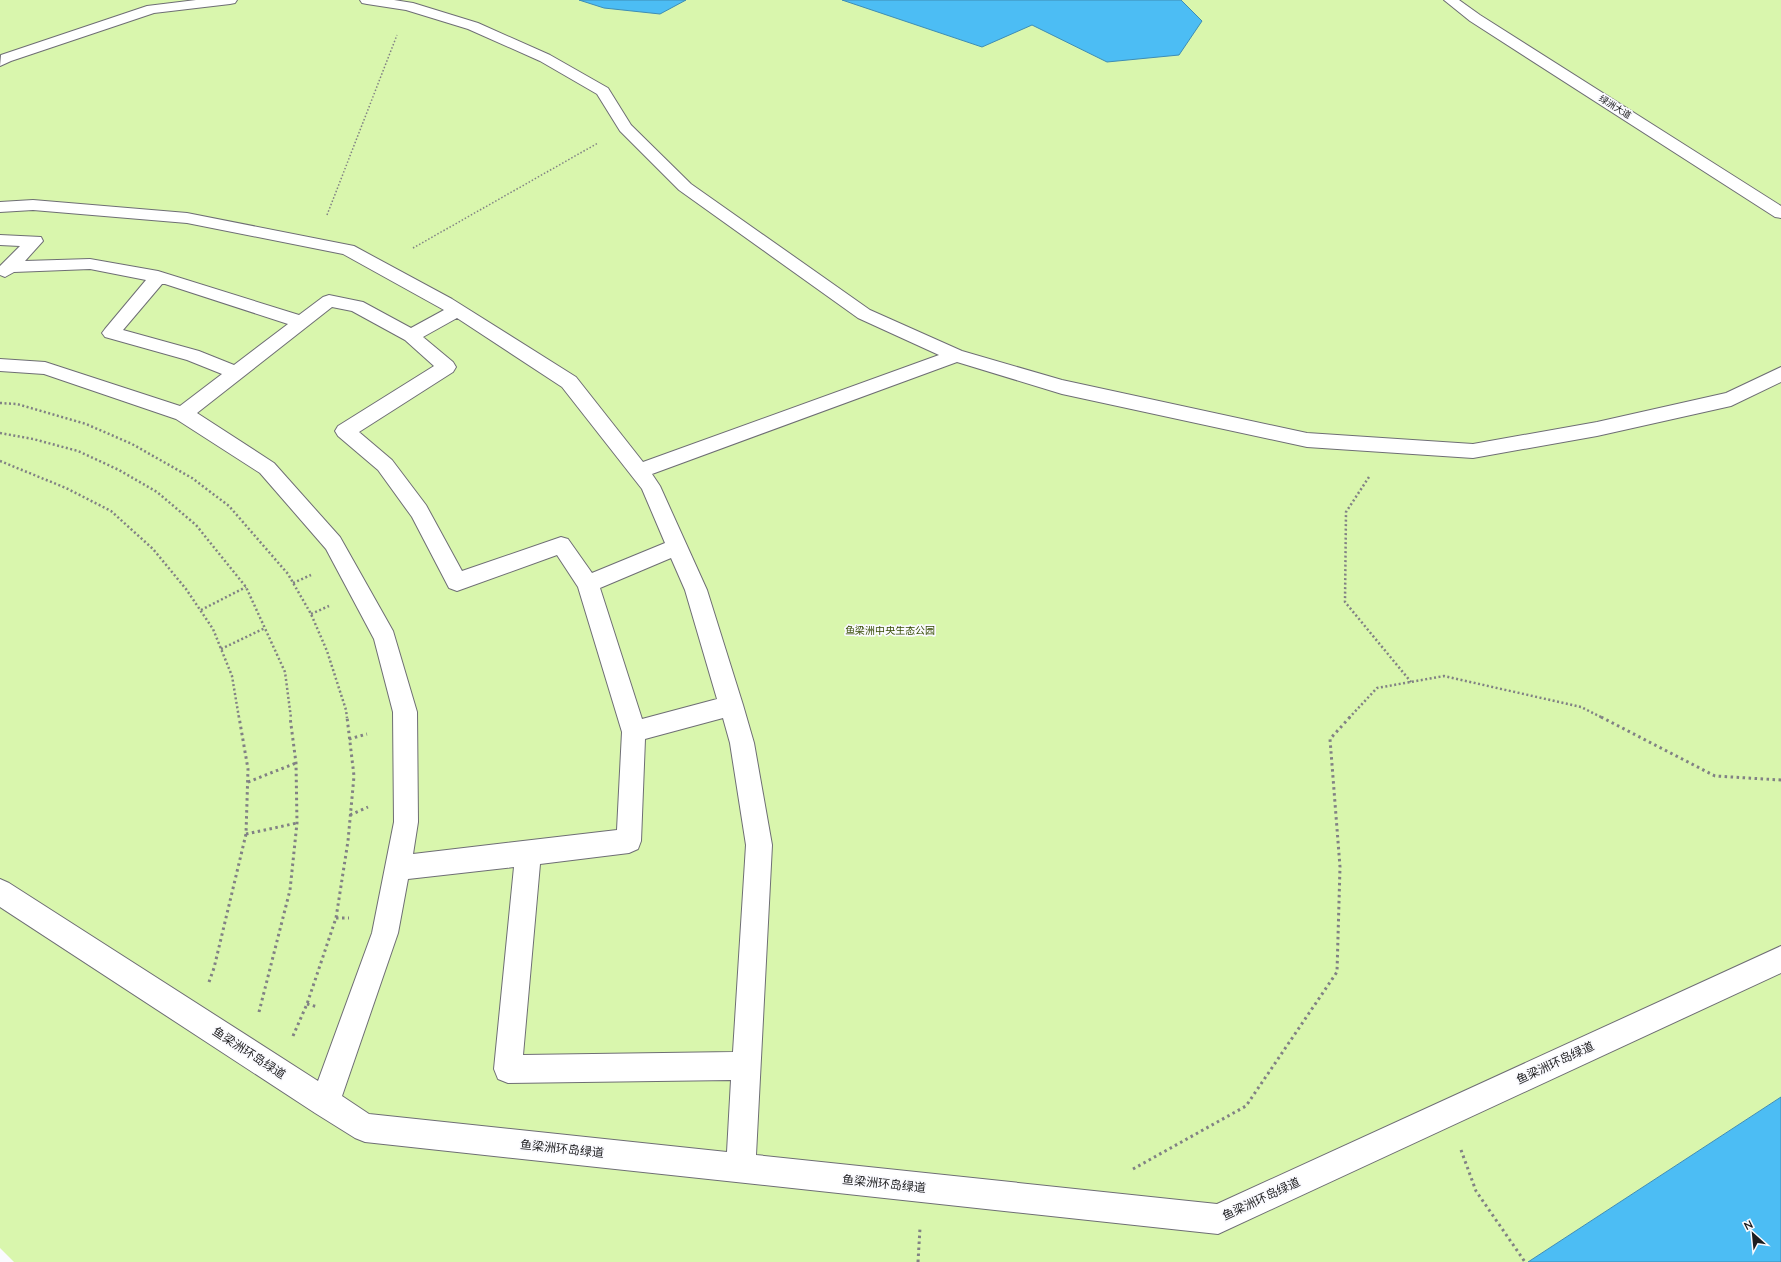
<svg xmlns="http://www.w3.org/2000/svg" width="1781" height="1262" font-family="'Nunito Sans','Noto Sans SC',sans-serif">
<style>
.green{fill:#d9f6ad}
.water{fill:#4cbdf4;stroke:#3e8db4}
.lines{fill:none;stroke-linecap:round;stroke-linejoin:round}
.minor-casing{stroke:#6e6e74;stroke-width:2}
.major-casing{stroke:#6e6e74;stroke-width:2}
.path-far2{stroke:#818184;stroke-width:1.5;stroke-dasharray:1.5 2;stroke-linecap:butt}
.path-far1{stroke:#818184;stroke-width:2.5;stroke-dasharray:2 2.5;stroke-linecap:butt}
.path{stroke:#818184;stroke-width:3;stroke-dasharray:2.5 3.5;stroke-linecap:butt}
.minor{fill:#fff;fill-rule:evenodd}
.major{fill:#fff;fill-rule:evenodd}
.labels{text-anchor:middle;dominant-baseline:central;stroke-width:3.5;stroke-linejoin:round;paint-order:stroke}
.far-street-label{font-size:9px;fill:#1d1d1f;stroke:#fafafe}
.park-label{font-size:10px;fill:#354a02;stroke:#fafafe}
.near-street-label{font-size:12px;fill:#1d1d1f;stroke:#fafafe}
</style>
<rect width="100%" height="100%" fill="#fafafe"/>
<!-- green -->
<path class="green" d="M0,0H1781V1097L1528,1262H14L0,1248Z"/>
<!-- water -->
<path class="water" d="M579,0H686L660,14L604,8Z
M842,0H1181L1202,21L1179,55L1107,62L1032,25L982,47Z
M1781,1097V1262H1528Z"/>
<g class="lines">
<defs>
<path id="minor" d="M196,0H237L235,3L230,4L154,13L11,61L0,66L1,55L147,6Z
M360,0H394L413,3L478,23L550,55L608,88L631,125L691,184L870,310L962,351L1062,380L1307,433L1473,444L1597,422L1726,393L1781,367V382L1731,406L1597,436L1473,458L1307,447L1062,394L957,362L652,474L660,486L707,590L743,705L754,743L772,845L756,1155L1217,1204L1781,946V973L1218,1234L365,1142L355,1138L315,1113L0,907V879L9,883L318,1081L372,933L394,822L393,712L374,639L326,549L260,473L176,419L44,374L0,371V359L45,362L180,406L222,374L187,360L105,337L102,333L105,329L146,280L90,269L14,272L5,277L0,275V266L20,246L0,245V235L41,237L43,241L25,261L90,259L158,271L299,315L323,297L329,295L363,302L411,328L444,310L343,254L187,223L33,210L0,212V202L33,200L187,213L354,246L452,299L576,377L643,462L939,355L858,318L679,190L620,131L597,94L540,61L468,29L406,10L367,4L362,3ZM162,284H165L288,324L234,365L199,351L123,330ZM332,307L352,311L405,340L434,366L338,426L335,431L338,436L378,470L412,517L449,588L457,591L557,555L578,587L622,732L617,830L413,854L418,822L417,712L393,631L340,537L274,463L197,413ZM457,318L562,387L642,489L665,543L592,573L568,539L561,537L462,571L426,505L392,460L359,432L453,372L456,367L453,362L423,337ZM671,558L685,590L717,699L642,719L600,588ZM723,718L730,743L746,845L733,1052L523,1055L540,864L629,853L638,849L641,841L645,739ZM514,867L494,1069L498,1079L508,1083L731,1080L727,1152L369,1114L342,1096L398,933L408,879Z"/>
<path id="major" d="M1444,0H1459L1480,15L1781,206V218L1775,217L1470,21Z"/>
</defs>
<!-- minor casing -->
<use href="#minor" class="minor-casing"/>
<!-- major casing -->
<use href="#major" class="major-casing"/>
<!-- path-far2 -->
<path class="path-far2" d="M327,215L397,35
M413,248L598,143"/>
<!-- path-far1 -->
<path class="path-far1" d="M0,403L17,404L86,424L132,444L192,478L229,506L288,574L311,614L327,651L346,710L347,718
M0,433L33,439L78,451L119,470L157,492L196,525L246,587L285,672L291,718
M0,461L66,488L111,511L153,549L186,589L213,629L232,676L239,718
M1369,477L1346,512L1345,602L1411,682
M293,583L311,575
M201,610L246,587
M311,614L329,606
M221,649L265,628
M1349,718L1377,688L1444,676L1581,707L1603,718"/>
<!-- path -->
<path class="path" d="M1601,717L1715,776L1781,780
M349,739L367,734
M248,782L296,763
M350,815L368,807
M246,834L297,823
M336,918H349
M209,982L214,968L246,834L248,769L239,717
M307,1004L318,1007
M259,1012L290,890L297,823L296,763L290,717
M293,1036L307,1004L336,918L348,841L354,776L347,717
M1461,1150L1476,1191L1525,1262
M1133,1169L1246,1106L1337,972L1340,867L1330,739L1350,717
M918,1262L920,1228"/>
<!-- minor -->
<use href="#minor" class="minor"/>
<!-- major -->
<use href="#major" class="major"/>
</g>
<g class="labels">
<!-- far-street labels -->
<g class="far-street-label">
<text transform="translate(1615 107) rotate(32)">绿洲大道</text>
</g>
<!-- park labels -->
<g class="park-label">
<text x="890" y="631">鱼梁洲中央生态公园</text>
</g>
<!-- near-street labels -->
<g class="near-street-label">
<text transform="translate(249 1053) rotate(33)">鱼梁洲环岛绿道</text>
<text transform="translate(1555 1063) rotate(-25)">鱼梁洲环岛绿道</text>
<text transform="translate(562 1149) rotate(6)">鱼梁洲环岛绿道</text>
<text transform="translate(884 1184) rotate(6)">鱼梁洲环岛绿道</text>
<text transform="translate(1261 1199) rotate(-25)">鱼梁洲环岛绿道</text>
</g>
</g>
<!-- north arrow -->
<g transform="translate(1753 1234) rotate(333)" stroke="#fafafe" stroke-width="3" paint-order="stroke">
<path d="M0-3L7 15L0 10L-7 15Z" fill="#1d1d1f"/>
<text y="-6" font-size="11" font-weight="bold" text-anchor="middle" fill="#1d1d1f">N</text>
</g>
</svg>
